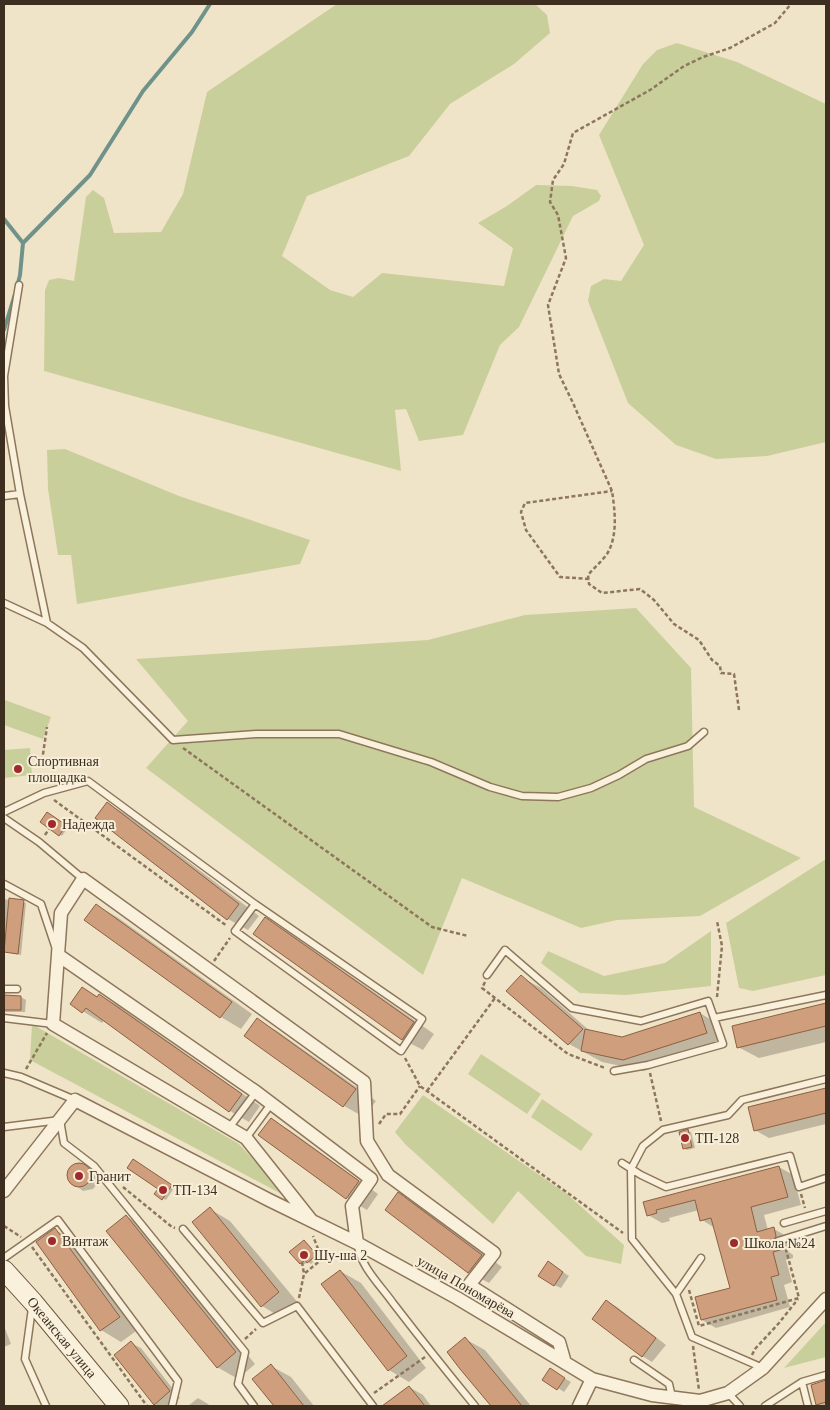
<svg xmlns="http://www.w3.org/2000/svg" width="830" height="1410" font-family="'Times New Roman',serif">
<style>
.green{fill:#c9cf9b}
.shadow{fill:#0003}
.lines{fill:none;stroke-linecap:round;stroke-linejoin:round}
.stream{stroke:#6f938a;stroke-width:4}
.building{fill:#cf9f7d;stroke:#8d5f41}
.service-casing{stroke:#8d765c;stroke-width:9}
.minor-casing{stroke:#8d765c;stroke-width:15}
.secondary-casing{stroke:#6f573f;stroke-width:21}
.path{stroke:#8d765c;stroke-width:2.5;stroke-dasharray:4 2.5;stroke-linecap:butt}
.service{stroke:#faf1dc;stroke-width:6}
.minor{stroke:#faf1dc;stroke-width:12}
.secondary{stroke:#faf1dc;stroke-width:19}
.poi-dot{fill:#9e2a2b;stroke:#f7eed8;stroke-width:2}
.labels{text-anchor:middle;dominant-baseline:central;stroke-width:4;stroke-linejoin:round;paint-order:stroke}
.poi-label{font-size:14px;fill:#3d2e20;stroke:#f7eed8;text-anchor:start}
.street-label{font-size:14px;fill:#3d2e20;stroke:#f7eed8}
</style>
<rect width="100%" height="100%" fill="#f0e4c8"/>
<!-- green -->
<path class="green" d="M337,4H535L547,15L550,33L514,64L450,104L409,156L307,196L282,256L330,290L353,297L382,273L504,286L513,248L478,223L507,206L536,185L572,186L597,190L601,196L599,201L573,216L519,327L500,345L463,435L419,441L406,409L395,410L401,471L44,371L45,290L49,280L59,278L74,281L86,197L93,190L104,198L114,233L161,232L183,194L207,92Z
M677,43L737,62L826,104V442L767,456L716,459L676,445L628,403L588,301L591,286L604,279L621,281L644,245L599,135L643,64L657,50Z
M65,449L179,496L310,540L300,564L77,604L71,555H58L48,489L47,450Z
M636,608L691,668L694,807L801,858L700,916L617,920L581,928L462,878L423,975L146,768L188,721L136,659L428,640L525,615Z
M5,700L51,717L43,739L4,725Z
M30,748L32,775L4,778V750Z
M826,859V975L753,991L739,988L726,923Z
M711,931V986L626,995L580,993L541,963L548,951L604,976L665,963Z
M32,1024L239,1144L289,1198L30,1060Z
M481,1054L541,1094L527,1114L468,1074Z
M423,1095L567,1194L624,1245L621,1264L586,1256L518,1191L493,1224L405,1144L395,1132Z
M542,1099L593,1134L581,1151L531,1117Z
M826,1322V1357L784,1368Z"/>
<!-- shadow -->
<path class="shadow" d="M108,804L128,815L259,916L248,930L228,919Z
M47,813L68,827L62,836L41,822Z
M4,899L26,903L21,955L5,952L7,934H4Z
M96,905L117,917L252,1014L241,1029L221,1017L86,919Z
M265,919L285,930L434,1034L423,1050L402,1039Z
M521,977L541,988L591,1032L622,1038L700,1013L720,1025L726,1044L644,1071L602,1062L569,1044L508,991Z
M83,988L98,997L100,995L119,1006L260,1106L249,1122L230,1111L104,1020L102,1023L71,1004Z
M4,997H21L26,1000L25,1012H4Z
M826,1004V1042L759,1058L738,1047L734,1026Z
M257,1020L277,1031L376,1101L364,1117L344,1106Z
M826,1089V1124L769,1138L755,1130L750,1108Z
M271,1119L291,1131L378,1194L367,1210L347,1198Z
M688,1131L691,1132L695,1148L687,1150L684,1148Z
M134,1161L174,1188L166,1200L156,1194L160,1188Z
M78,1163L89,1168L98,1176V1183L93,1189L83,1191L69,1180L67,1173L71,1167Z
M779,1167L793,1175L801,1205L764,1215L768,1230L774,1229L788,1237L790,1244L786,1250L793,1255V1258L786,1260L792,1282L784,1285L790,1307L716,1328L702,1320L732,1289L715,1228L702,1220L699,1210L669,1218L670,1221L662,1223L648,1215L645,1203Z
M398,1194L419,1206L502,1267L489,1283L469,1272Z
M210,1209L230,1221L299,1304L282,1318L262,1306Z
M126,1216L146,1228L255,1364L238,1379L217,1367Z
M55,1230L76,1241L139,1329L121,1342L101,1330Z
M304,1241L319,1257L311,1264L308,1262L303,1265L291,1252Z
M555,1267L569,1276L561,1288L554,1285Z
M340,1271L361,1283L426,1368L409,1382L389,1370Z
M607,1301L617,1307L666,1345L652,1362L642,1356Z
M4,1326L11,1344L4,1347Z
M465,1339L485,1350L531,1406H493L448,1353Z
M131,1343L141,1348L180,1398L169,1406H158L154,1404Z
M271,1366L291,1377L314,1406H275L254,1379Z
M550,1370L571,1382L564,1392L544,1379Z
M826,1382V1406H820L817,1404L812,1386Z
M409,1387L423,1395L431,1406H390L388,1403Z
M198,1398L208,1404L210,1406H188Z"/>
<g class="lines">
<!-- stream -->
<path class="stream" d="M4,219L23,243L20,275L17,287
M23,243L90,175L143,91L192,32L210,4
M4,330L15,294"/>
</g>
<!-- building -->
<path class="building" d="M107,802L239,904L227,920L95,818Z
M47,812L66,825L59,836L40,822Z
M9,898L24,900L18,954L4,952Z
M96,904L232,1002L220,1018L84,920Z
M265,917L414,1022L402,1040L253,934Z
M521,975L583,1029L568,1045L506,991Z
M82,987L97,997L99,994L242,1094L229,1112L86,1008L82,1013L70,1004Z
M4,995L21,996V1010H4Z
M826,1003V1026L737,1048L732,1026Z
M700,1012L707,1033L623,1060L581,1051L585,1029L622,1037Z
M257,1018L356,1089L343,1107L244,1036Z
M826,1088V1113L754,1131L748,1107Z
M271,1118L359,1181L346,1199L258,1135Z
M688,1129L692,1147L683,1149L679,1132Z
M133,1159L172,1185L162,1200L154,1194L158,1189L127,1168Z
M67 1175a12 12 0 1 1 24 0a12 12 0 1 1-24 0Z
M779,1166L788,1197L751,1207L757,1232L774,1227L776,1236L773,1242L775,1245L779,1246L780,1250L773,1252L779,1275L771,1277L777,1300L701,1320L695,1297L730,1288L711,1218L700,1221L695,1200L656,1210L657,1213L647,1216L643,1202Z
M398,1192L482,1255L468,1273L385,1210Z
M210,1207L279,1292L261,1307L192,1222Z
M126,1215L236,1352L217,1368L106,1231Z
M55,1228L120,1317L100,1331L36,1242Z
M304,1240L317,1255L307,1263L305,1260L300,1264L289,1252Z
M548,1261L563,1272L554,1286L538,1276Z
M340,1270L407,1356L388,1371L321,1284Z
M606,1300L656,1338L642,1357L592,1319Z
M465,1337L522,1406H491L460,1369L447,1352Z
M131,1341L170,1391L154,1405L114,1355Z
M271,1364L304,1406H274L252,1379Z
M550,1368L565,1378L557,1390L542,1380Z
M826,1380V1402L816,1405L811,1385Z
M409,1386L425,1406H382Z"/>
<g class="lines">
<defs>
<path id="service" d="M19,285L4,376L5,406L20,494
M4,496L20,494L47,623L83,648L173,740L256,734H339L431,762L490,787L522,796L558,797L591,788L619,775L646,759L688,746L704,732
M4,603L47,623
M4,812L44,793L88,781L255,904L422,1019L401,1051L235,931L255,904
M4,818L39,842L83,879
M4,884L41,904L55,946
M487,975L505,950L572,1008L641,1021L708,1001L714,1018L826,995
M4,989H17
M4,1018L53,1024
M614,1071L648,1065L723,1044L714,1018
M4,1073L21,1077L75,1100
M4,1127L60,1120L64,1143L94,1166L245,1352L238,1384L254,1406
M229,1128L256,1092
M246,1138L271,1104
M622,1163L641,1175L666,1187L790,1156L799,1187L826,1178
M784,1223L826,1211
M183,1229L263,1323L297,1306L373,1406
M778,1241L826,1226
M358,1245C360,1266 381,1286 393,1303C420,1338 447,1372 475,1406
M4,1258L58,1220L178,1381L172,1406
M676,1294L701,1258
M32,1308L25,1359L46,1406
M634,1360L669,1384L672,1397
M763,1368L692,1337L676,1294L632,1239L631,1169L643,1146L663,1130L728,1115L742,1100L826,1079
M728,1393L740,1406
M765,1406L802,1382
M808,1406L802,1382L826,1375"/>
<path id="minor" d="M58,955L256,1092L371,1179L352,1206L357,1243
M4,1191L75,1100L269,1200L357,1243L457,1298L592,1379L652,1395L700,1401L728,1393L763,1368L826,1299
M311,1220L246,1138L53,1024L61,913L83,879L364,1082L367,1141L388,1175L494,1253L469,1285L559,1342L565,1363
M579,1406L592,1379"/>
<g id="secondary">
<path id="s1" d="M4,1270L33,1302L119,1406"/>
</g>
</defs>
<!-- service casing -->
<use href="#service" class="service-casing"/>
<!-- minor casing -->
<use href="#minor" class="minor-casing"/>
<!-- secondary casing -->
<use href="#secondary" class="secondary-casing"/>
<!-- path -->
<path class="path" d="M589,579L560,577L526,530L521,512L525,503L612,491
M739,710L734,674L721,673L720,666L712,660L699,640L674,624L654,600L640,589L602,593L589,584L588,575C594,568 602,561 607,554C618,536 615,511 612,491L573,403L559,374L548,305L566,258L558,215L550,202L553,180L564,164L573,133L650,90L684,66L703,57L730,48L775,23L791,4
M183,748L432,927L468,936
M42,761L47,727
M54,800L227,926
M45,835L49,829
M214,961L230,938
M485,982L482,988L568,1054L605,1068
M717,997L722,946L717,921
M405,1058L420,1086L623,1233
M26,1069L47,1033
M650,1073L661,1121
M427,1091L495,998
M379,1124L386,1114H400L420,1086
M123,1187L172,1227L175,1228
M801,1194L805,1208
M4,1226L21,1237
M32,1247L147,1406
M302,1262L304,1274
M689,1290L699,1326L799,1298L785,1246
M299,1298L304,1274L322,1259L313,1236
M245,1339L256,1329
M693,1346L699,1390
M752,1355L755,1349L779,1323L798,1299
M374,1393L425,1357"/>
<!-- service -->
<use href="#service" class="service"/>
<!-- minor -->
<use href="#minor" class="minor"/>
<!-- secondary -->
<use href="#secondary" class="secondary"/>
</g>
<!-- markers -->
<g class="poi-dot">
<circle cx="18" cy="769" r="5"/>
<circle cx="52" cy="824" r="5"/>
<circle cx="685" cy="1138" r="5"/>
<circle cx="79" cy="1176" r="5"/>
<circle cx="163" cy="1190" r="5"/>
<circle cx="52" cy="1241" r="5"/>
<circle cx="734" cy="1243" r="5"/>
<circle cx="304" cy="1255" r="5"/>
</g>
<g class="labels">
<!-- poi labels -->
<g class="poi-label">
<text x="28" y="761">Спортивная<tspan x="28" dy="16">площадка</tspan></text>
<text x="62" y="824">Надежда</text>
<text x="695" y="1138">ТП-128</text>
<text x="89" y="1176">Гранит</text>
<text x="173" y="1190">ТП-134</text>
<text x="62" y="1241">Винтаж</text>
<text x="744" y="1243">Школа №24</text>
<text x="314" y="1255">Шу-ша 2</text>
</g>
<!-- street labels -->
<g class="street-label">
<text transform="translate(466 1287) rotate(30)">улица Пономарёва</text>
<text stroke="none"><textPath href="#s1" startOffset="89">Океанская улица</textPath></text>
</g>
</g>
<!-- border -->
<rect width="830" height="1410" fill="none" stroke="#3d2e20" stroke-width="10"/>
</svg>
